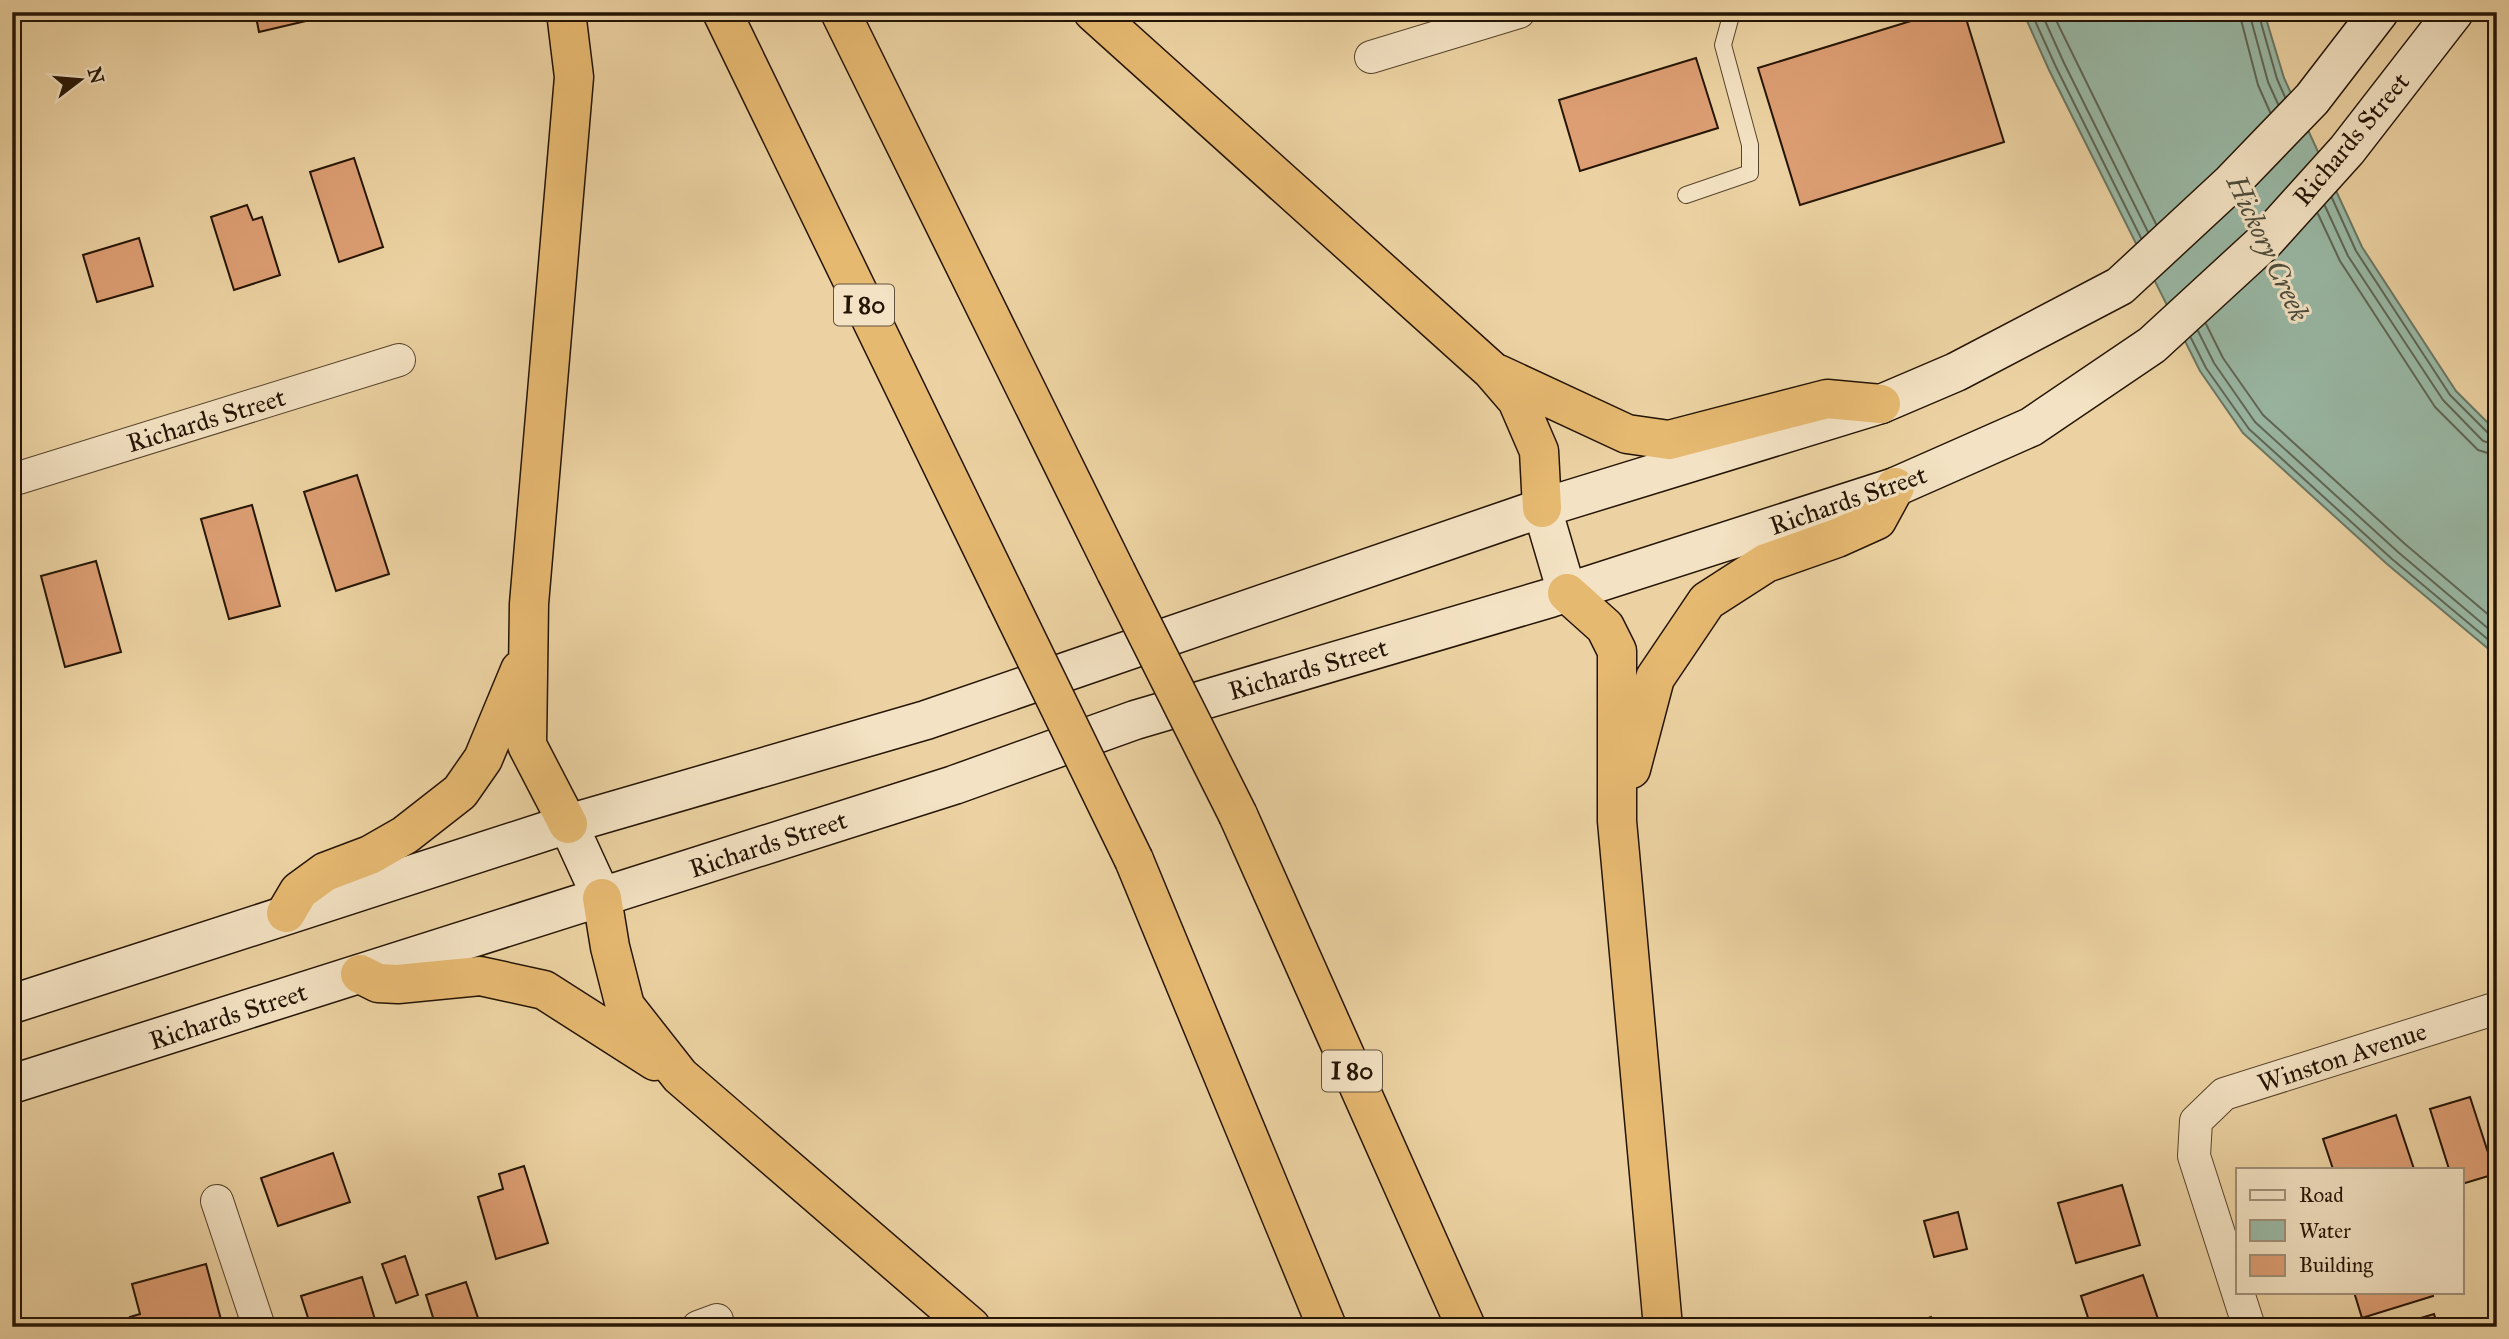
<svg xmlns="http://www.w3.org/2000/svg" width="2509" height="1339" font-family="'IM FELL Great Primer',serif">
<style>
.water{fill:#99b8a5;stroke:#6b7765;stroke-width:2}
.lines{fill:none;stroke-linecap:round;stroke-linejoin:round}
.shore{stroke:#5f6655;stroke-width:2}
.building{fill:#dd9e73;stroke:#251505;stroke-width:2}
.lane-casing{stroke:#57442c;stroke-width:18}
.street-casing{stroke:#57442c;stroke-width:34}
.secondary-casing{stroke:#251505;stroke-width:41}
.highway-casing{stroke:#251505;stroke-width:41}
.lane{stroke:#f3e2c3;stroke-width:16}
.street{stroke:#f3e2c3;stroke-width:32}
.secondary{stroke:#f3e2c3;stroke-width:38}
.highway{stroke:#e6b971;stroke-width:38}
.highway-bridge-casing{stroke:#251505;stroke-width:41;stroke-linecap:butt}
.highway-bridge{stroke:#e6b971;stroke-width:38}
.labels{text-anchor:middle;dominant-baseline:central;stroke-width:6;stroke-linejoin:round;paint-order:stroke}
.shield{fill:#f3e2c3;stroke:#63523e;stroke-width:2}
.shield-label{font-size:24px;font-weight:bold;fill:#251505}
.street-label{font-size:26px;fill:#251505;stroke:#f3e2c3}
.water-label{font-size:28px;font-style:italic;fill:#4e4e3d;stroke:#f3e2c3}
</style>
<rect width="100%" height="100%" fill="#ecd2a2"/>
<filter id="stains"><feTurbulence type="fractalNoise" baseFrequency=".00286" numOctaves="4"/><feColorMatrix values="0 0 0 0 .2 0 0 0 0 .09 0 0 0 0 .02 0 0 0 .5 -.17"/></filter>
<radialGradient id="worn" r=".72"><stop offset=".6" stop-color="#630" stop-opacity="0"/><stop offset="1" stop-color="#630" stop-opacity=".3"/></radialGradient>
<!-- water -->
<path class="water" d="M2023,12H2264L2284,78L2362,247L2456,391L2497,432V656L2387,564L2243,433L2200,371L2049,70Z"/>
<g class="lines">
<!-- shore -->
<path class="shore" d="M2031,12L2056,67L2141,238
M2041,12L2064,63L2148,232
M2052,12L2156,224
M2239,12L2258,85L2270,112
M2249,12L2268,82L2278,104
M2258,12L2277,79L2285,97
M2332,198L2356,251L2450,395L2489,434L2497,436
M2325,206L2348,256L2443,400L2483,441L2497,445
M2318,214L2340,261L2435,407L2478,450L2497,456
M2206,324L2223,358L2263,415L2405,544L2497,622
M2198,331L2214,363L2255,422L2398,552L2497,636
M2191,338L2206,368L2249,429L2392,559L2497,647"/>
</g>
<!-- building -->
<path class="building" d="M255,12H304L306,21L259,32Z
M1940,12H1964L2004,142L1800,205L1758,68Z
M1696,58L1718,128L1580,171L1559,100Z
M354,158L383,247L339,262L310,172Z
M247,205L253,220L262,217L280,275L234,290L211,217Z
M139,238L153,286L97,302L83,255Z
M357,475L389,574L336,591L304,492Z
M252,505L280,606L229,619L201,519Z
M96,561L121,652L65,667L41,576Z
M2470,1097L2495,1174L2462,1184V1169H2449L2430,1109Z
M2396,1115L2414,1169H2333L2323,1139Z
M333,1153L350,1202L278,1226L261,1178Z
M524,1166L548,1243L496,1259L478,1197L503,1189L499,1174Z
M2122,1185L2140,1245L2076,1263L2058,1203Z
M1958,1212L1967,1249L1934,1257L1924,1221Z
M405,1256L418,1295L396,1303L382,1264Z
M206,1264L223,1327H133L130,1317L140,1314L132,1284Z
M2143,1275L2158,1319L2135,1327H2091L2081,1296Z
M362,1277L377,1326L311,1327L301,1296Z
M466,1282L481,1327H436L426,1295Z
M2354,1292H2432L2433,1296L2362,1318Z
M2434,1314L2438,1327H2391Z
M1931,1317L1935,1327H1904Z"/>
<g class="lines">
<defs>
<path id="lane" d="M1686,195L1750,173V145L1723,45L1732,12"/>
<path id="street" d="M1371,57L1519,12
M12,480L399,360
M217,1201L259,1327
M698,1327L717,1320
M2249,1327L2194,1156L2196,1121L2224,1094L2497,1008"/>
<path id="secondary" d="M1542,508L1567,593
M568,824L602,898
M12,1004L568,824L926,720L1542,508L1881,404L1956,372L2120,286L2231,183L2312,99L2379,12
M12,1084L954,785L1135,720L1550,598L1895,487L2031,427L2152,345L2264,242L2347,150L2454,12"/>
<path id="highway" d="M566,12L574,77L529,604L527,745L568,824
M722,12L1006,597
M840,12L1116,572
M1093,12L1492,371L1517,400L1539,451L1542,508
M1498,374L1627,434L1669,440L1827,399L1881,404
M1567,593L1605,627L1617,651V821L1663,1327
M1631,769L1655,678L1707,601L1766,563L1837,538L1877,520L1895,487
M1238,815L1466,1327
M1134,860L1327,1327
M602,898L610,947L625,1006L680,1076L971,1327
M286,913L299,891L325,872L370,855L405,835L460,792L483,759L520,670
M360,974L378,983L398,984L480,976L544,990L655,1061"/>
</defs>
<!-- lane casing -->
<use href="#lane" class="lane-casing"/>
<!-- street casing -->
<use href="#street" class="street-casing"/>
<!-- secondary casing -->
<use href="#secondary" class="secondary-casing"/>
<!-- highway casing -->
<use href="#highway" class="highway-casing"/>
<!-- lane -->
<use href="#lane" class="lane"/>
<!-- street -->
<use href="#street" class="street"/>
<!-- secondary -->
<use href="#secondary" class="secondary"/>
<!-- highway -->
<use href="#highway" class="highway"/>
<defs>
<path id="highway-bridge" d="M1116,572L1238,815
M1006,597L1134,860"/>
</defs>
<!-- highway-bridge casing -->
<use href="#highway-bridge" class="highway-bridge-casing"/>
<!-- highway-bridge -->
<use href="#highway-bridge" class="highway-bridge"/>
</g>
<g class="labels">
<!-- shield labels -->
<g class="shield">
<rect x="834" y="284.5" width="60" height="41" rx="5"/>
<rect x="1322" y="1050.5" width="60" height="41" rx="5"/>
</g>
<g class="shield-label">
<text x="864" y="305">I 80</text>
<text x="1352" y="1071">I 80</text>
</g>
<!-- street labels -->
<g class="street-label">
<text transform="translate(2351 139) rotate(-50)">Richards Street</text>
<text transform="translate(206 420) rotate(-17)">Richards Street</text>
<text transform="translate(1848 500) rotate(-19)">Richards Street</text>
<text transform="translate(1308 669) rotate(-16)">Richards Street</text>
<text transform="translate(768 844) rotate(-18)">Richards Street</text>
<text transform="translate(228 1016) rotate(-18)">Richards Street</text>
<text transform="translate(2342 1057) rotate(-18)">Winston Avenue</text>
</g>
<!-- water labels -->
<g class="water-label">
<text transform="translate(2268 248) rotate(65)">Hickory Creek</text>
</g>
</g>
<!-- margin -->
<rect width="2509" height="1339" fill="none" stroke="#ecd2a2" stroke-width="42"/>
<rect x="14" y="14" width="2481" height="1311" fill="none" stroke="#251505" stroke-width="3.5"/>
<rect x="21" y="21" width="2467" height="1297" fill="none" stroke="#251505" stroke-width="2"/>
<!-- legend -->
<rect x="2236" y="1168" width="228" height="126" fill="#f3e2c3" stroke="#a19077" stroke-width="2"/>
<rect x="2250" y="1190" width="35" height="10" fill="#f3e2c3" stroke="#a19077" stroke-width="2"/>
<text x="2299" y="1202" font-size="21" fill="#251505">Road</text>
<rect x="2250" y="1220" width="35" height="21" fill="#99b8a5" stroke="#a19077" stroke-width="2"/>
<text x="2299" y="1238" font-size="21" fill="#251505">Water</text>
<rect x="2250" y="1255" width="35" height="21" fill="#dd9e73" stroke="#a19077" stroke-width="2"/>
<text x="2299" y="1272" font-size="21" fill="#251505">Building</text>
<!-- north arrow -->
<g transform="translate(80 80) rotate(74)" stroke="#f3e2c3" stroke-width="5" paint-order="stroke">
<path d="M0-5L12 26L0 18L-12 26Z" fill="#251505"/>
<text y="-10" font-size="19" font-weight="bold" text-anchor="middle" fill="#251505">N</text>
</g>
<rect width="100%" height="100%" filter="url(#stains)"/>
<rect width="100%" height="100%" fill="url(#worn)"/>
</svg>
